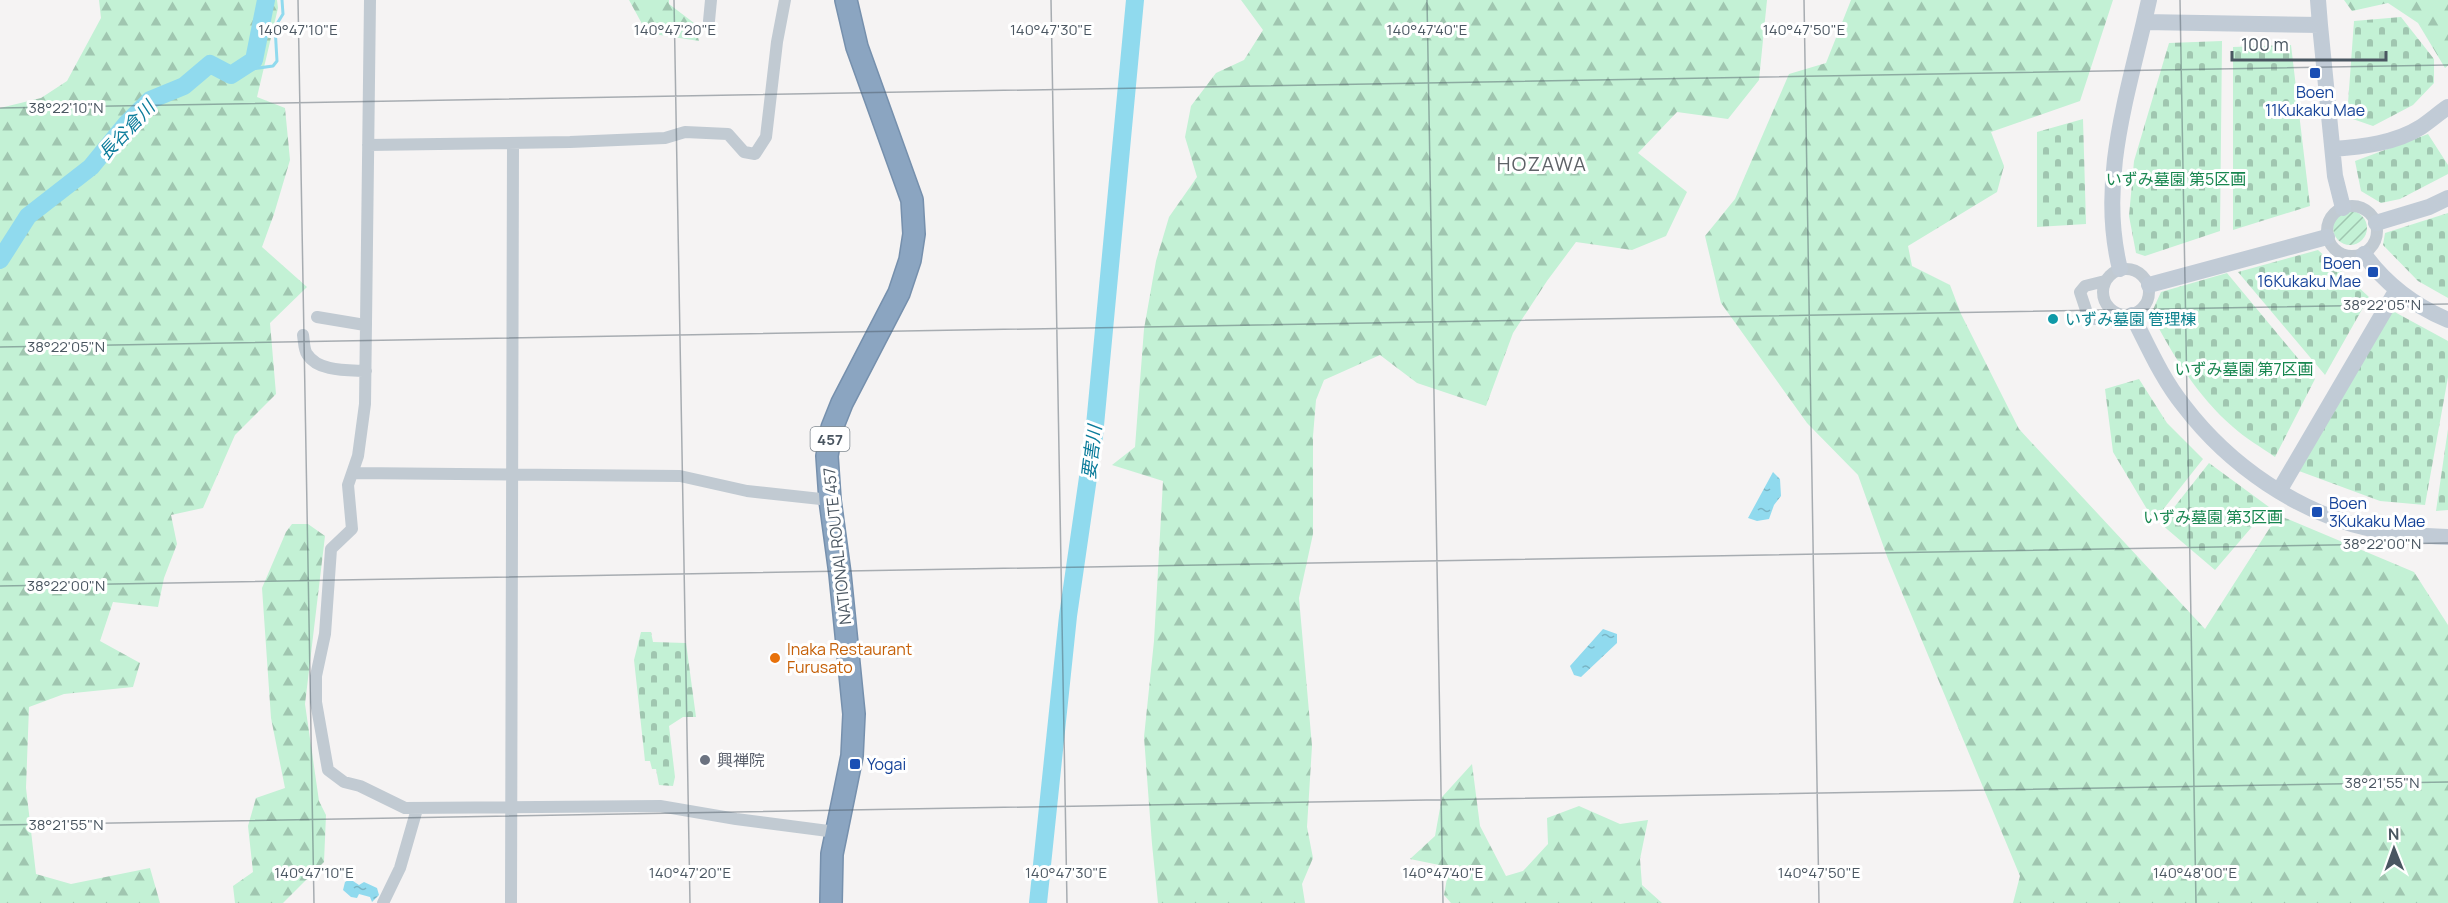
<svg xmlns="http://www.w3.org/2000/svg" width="2448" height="903" font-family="Manrope,'Noto Sans JP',sans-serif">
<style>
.forest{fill:url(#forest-firs)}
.cemetery{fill:url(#cemetery-stones)}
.garden{fill:url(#garden-furrows)}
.water{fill:url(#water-ripples)}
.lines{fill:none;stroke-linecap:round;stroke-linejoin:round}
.stream{stroke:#90daee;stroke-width:3}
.river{stroke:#90daee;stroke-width:18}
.highway-casing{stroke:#7690ad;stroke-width:24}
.street{stroke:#c1cad2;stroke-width:12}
.secondary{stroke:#c1cbd6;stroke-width:16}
.highway{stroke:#8ba5c1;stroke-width:21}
.ticks{fill:none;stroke:#4a5661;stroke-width:1.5;stroke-opacity:0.45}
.transit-dot{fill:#1a4fb4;stroke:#fff;stroke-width:2}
.culture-dot{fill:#0f9aa8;stroke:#fff;stroke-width:2}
.food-dot{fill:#e8710a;stroke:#fff;stroke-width:2}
.worship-dot{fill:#6b7280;stroke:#fff;stroke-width:2}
.labels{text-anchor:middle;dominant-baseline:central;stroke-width:6;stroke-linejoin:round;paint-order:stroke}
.shield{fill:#fff;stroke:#808990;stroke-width:1.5}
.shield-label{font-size:15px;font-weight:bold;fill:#4a5661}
.transit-label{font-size:16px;fill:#164399;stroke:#fff;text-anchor:start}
.park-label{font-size:16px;fill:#17864f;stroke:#fff}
.culture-label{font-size:16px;fill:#0d838f;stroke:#fff;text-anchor:start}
.street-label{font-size:16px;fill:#4a5661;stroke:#fff}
.food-label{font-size:16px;fill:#c56008;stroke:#fff;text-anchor:start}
.worship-label{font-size:16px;fill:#5b616d;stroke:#fff;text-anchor:start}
.water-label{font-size:18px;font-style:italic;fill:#0c7c9b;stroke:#fff}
.quarter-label{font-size:20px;letter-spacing:1.5px;fill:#5f6368;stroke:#fff}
.ticks-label{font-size:15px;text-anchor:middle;fill:#4a5661;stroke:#fff;stroke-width:6;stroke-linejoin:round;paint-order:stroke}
</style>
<defs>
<pattern id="forest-firs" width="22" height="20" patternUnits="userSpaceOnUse" patternTransform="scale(1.5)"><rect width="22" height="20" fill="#c3f1d5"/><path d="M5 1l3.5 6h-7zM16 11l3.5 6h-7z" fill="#a0c6b0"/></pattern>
<pattern id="cemetery-stones" width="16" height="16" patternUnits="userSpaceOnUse" patternTransform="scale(1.5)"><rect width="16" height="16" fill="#c3f1d5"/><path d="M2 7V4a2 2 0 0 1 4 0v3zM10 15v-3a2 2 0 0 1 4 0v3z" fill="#a0c6b0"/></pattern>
<pattern id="garden-furrows" width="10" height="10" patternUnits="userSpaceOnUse" patternTransform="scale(1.5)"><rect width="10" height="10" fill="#c3f1d5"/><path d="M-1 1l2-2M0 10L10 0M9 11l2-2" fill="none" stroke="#a0c6b0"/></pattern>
<pattern id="water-ripples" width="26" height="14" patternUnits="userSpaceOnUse" patternTransform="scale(1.5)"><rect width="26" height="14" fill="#90daee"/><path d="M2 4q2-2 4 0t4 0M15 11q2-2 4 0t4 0" fill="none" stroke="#78b4c4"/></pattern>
</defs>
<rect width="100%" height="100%" fill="#f5f3f3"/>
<!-- forest -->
<path class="forest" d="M99,0H277L278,8L257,97L285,108L290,160L274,214L262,247L307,287L270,323L276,394L235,435L203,508L171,515L177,544L164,578L158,607L113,602L100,641L140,663L133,687L64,694L29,707L26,788L36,874L71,884L150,868L160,903H0V108L41,98L67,81L101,18Z
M629,0H669V4L694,23L699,41L647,33Z
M1241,0H1767L1759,80L1728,119L1677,112L1638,153L1687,192L1666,236L1632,250L1576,242L1547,281L1513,333L1486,406L1417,383L1380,355L1324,380L1316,400L1313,436V534L1299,598L1312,746L1307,827L1313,858L1302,884L1305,903H1158L1152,844L1144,737L1154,641L1163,481L1112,465L1135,447L1144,329L1156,261L1169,217L1197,177L1185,137L1191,106L1216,73L1244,60L1263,30Z
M1851,0H2113L2080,101L1991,132L2004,166L1997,192L1908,246L1912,266L1950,285L1961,314L2019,429L2205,629L2278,515L2414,572L2448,625V903H2013L2020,876L1888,559L1858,475L1807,423L1721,303L1705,236L1735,199L1789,74L1826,63Z
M2344,0H2448V65L2445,68L2418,23L2388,3L2352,11Z
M292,524H308L325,536L305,704L319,801L326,815L324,862L283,903H235L233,886L253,872L248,826L256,798L285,788L271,718L262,588L286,532Z
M1472,764L1480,826L1506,876L1523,871L1548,844L1547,818L1579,806L1620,824L1648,820L1640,859L1642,885L1662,903H1451L1444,895L1449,867L1410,859L1435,836L1442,797Z"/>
<!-- cemetery -->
<path class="cemetery" d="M2401,17L2434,59V83L2413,105L2373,126L2347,117L2354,21Z
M2222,41L2220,231L2145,256L2136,253L2129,216L2134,161L2169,43Z
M2291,45L2310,206L2233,230V47Z
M2083,119L2086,224L2037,227V132Z
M2428,134L2448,165V174L2400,199L2381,203L2361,191L2355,161Z
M2448,213V298L2418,281L2383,245L2385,233Z
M2318,250L2369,297L2325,375L2238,272Z
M2227,273L2315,379L2275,457C2261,447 2245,438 2233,427C2197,396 2173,355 2151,314L2161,292Z
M2391,310L2448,341V377L2425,505L2380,501L2299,471Z
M2139,379L2167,423L2203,459L2154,521L2113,452L2105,389Z
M2448,429V510L2436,511Z
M2209,463L2269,507L2215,570L2161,524Z
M641,632H651L653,642L686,643L696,717H683L669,726L675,777L673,786L659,785L656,769H652L650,761H645L634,660Z"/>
<!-- garden -->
<path class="garden" d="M2333 228a17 17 0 1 1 34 0a17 17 0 1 1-34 0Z"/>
<!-- water -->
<path class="water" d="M1773,472L1780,479L1781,496L1774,505L1769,519L1757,521L1748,518Z
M1603,629L1617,634V643L1581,677L1574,675L1570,666Z
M350,879L359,885L364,882L377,888L379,895L372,902L370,897L359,894L357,898L351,897L343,890L345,882Z"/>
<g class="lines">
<!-- stream -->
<path class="stream" d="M237,71L273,66L277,61L275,27L283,14L282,0"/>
<!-- river -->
<path class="river" d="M0,260L28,216L91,167L127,123L150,100L184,86L210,64L231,75L254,60L266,0
M1038,903L1068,616L1094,436L1135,0"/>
<defs>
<path id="highway" d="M831,903L832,854L852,756L854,714L840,574L830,500L827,456L832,428L842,403L899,293L910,260L914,234L912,200L857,47L846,0"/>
</defs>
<!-- highway casing -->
<use href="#highway" class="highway-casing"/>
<!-- street -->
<path class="street" d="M370,0L365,404L358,456L348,485L352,529L331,549L325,634L316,676V702L328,770L344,782L360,786L405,808L660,806L736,819L836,832
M709,21L711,0
M368,145L570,142L665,138L685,132L728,134L744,152L755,154L766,137L777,42L785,0
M2327 231a25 25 0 1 1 50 0a25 25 0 1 1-50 0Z
M2103 292a23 23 0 1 1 46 0a23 23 0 1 1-46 0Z
M2105,281L2085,286L2080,292L2088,316L2095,319L2115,313
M317,317L365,325
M303,335C304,341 304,350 307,354C318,372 348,370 366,371
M354,473L680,476L747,491L830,500
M383,903L400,868L417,809
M511,903L513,144"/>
<!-- secondary -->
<path class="secondary" d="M2318,0L2320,25
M2144,22L2149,0
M2333,149C2362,147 2396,143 2421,127C2430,121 2439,113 2448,107
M2376,223L2429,207L2448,198
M2364,254C2386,285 2413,305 2448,320
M2120,269C2099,186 2125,103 2144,22L2320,25L2335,176L2343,208
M2149,285L2327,237
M2132,315C2148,346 2162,379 2184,406C2229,465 2298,513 2371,529C2396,534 2422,536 2448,537
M2279,491L2396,291"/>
<!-- highway -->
<use href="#highway" class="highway"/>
</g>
<!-- ticks -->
<path class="ticks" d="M298,0L314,903M674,0L690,903M1051,0L1067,903M1427,0L1443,903M1804,0L1819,903M2180,0L2196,903M0,108L2448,65M0,347L2448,304M0,586L2448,543M0,825L2448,782"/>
<!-- markers -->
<g class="transit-dot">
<rect x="2309" y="67" width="12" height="12" rx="3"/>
<rect x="2367" y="266" width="12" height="12" rx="3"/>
<rect x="2311" y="506" width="12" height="12" rx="3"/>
<rect x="849" y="758" width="12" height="12" rx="3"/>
</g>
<circle class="culture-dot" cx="2053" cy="319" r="6"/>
<circle class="food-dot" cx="775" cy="658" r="6"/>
<circle class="worship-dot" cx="705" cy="760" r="6"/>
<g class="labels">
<!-- shield labels -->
<rect class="shield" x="810.5" y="427" width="39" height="24" rx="4.5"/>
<g class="shield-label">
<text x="830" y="439">457</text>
</g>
<!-- transit labels -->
<g class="transit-label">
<text x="2315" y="92" text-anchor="middle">Boen<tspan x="2315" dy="18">11Kukaku Mae</tspan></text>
<text x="2361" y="263" text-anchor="end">Boen<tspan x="2361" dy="18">16Kukaku Mae</tspan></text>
<text x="2329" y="503">Boen<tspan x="2329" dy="18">3Kukaku Mae</tspan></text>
<text x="867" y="764">Yogai</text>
</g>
<!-- park labels -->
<g class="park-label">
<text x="2176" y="179">いずみ墓園 第5区画</text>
<text x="2244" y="369">いずみ墓園 第7区画</text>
<text x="2213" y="517">いずみ墓園 第3区画</text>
</g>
<!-- culture labels -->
<g class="culture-label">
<text x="2065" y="319">いずみ墓園 管理棟</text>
</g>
<!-- street labels -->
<g class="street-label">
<text transform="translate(837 546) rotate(-96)">NATIONAL ROUTE 457</text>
</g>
<!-- food labels -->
<g class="food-label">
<text x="787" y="649">Inaka Restaurant<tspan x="787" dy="18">Furusato</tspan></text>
</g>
<!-- worship labels -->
<g class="worship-label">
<text x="717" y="760">興禅院</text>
</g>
<!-- water labels -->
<g class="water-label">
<text transform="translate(126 130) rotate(-47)">長谷倉川</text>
<text transform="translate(1091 452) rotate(-83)">要害川</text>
</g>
<!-- quarter labels -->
<g class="quarter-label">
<text x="1542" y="163">HOZAWA</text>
</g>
</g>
<g class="ticks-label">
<text x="298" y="35">140°47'10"E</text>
<text x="675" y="35">140°47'20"E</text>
<text x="1051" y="35">140°47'30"E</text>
<text x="1427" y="35">140°47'40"E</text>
<text x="1804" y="35">140°47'50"E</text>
<text x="66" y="113">38°22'10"N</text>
<text x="2382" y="310">38°22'05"N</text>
<text x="66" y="352">38°22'05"N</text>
<text x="2382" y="549">38°22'00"N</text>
<text x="66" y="591">38°22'00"N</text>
<text x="2382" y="788">38°21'55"N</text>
<text x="66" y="830">38°21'55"N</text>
<text x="314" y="878">140°47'10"E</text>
<text x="690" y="878">140°47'20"E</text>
<text x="1066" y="878">140°47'30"E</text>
<text x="1443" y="878">140°47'40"E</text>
<text x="1819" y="878">140°47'50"E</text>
<text x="2195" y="878">140°48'00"E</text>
</g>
<!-- north arrow -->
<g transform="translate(2394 849) rotate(359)" stroke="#ffffff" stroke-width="4.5" paint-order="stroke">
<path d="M0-4.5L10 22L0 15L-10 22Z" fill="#4a5661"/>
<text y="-9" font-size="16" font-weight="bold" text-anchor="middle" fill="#4a5661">N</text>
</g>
<!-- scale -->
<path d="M2232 51v9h154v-9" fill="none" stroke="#4a5661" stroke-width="3"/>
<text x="2241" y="51" font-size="18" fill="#4a5661" stroke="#ffffff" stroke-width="4.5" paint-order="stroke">100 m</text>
</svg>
